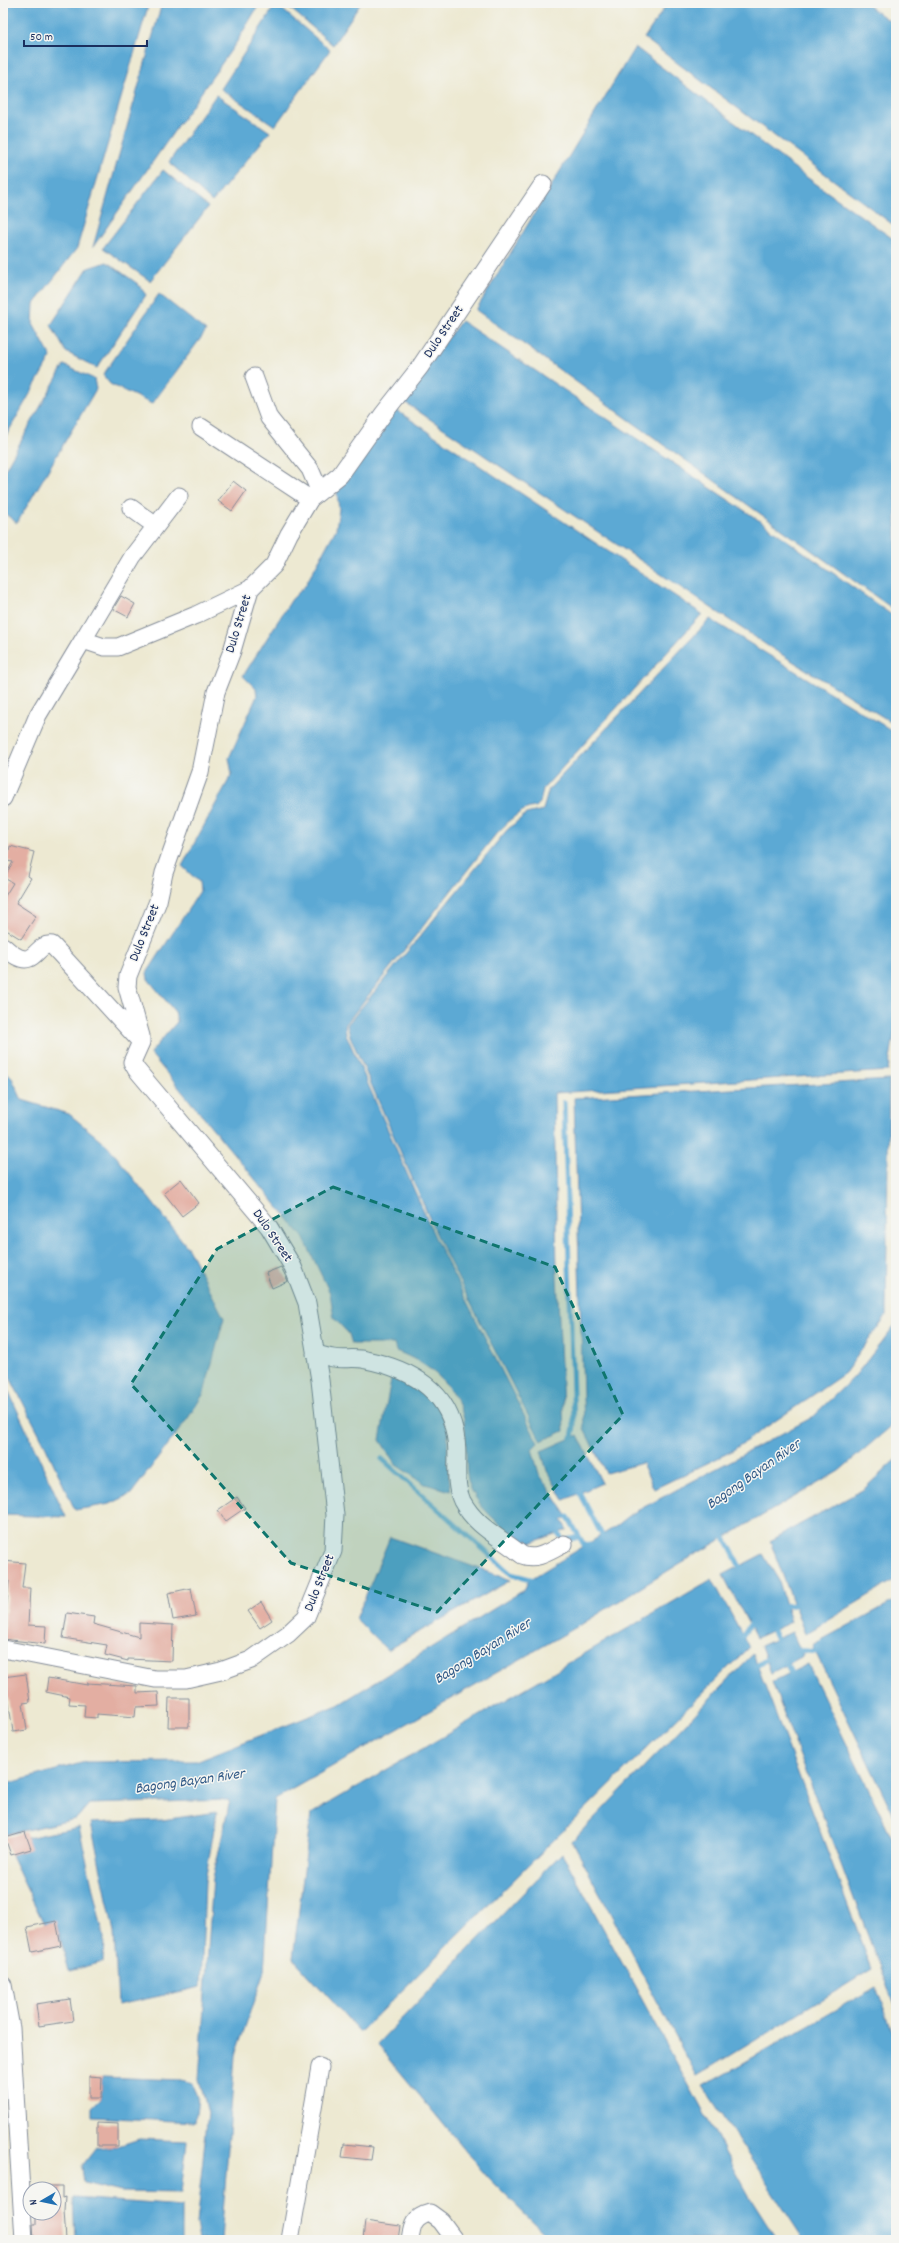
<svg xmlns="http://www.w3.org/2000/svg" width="899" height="2243" font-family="Dekko,sans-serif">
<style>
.water{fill:#5ba9d4;stroke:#3b6c99}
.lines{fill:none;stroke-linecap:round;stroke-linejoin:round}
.stream{stroke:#5ba9d4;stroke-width:5}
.building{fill:#e3aea2}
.minor-casing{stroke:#848c98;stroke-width:19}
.minor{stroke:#fff;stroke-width:17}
.marked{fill:#0f766e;fill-opacity:0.2;stroke:#0f766e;stroke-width:3;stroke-dasharray:8 5;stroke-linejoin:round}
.labels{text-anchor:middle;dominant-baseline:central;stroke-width:3;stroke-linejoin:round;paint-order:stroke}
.street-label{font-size:14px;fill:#1b2f5e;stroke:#f6f6f2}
.water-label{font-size:15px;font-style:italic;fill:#315a87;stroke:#f6f6f2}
</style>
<rect width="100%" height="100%" fill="#f6f6f2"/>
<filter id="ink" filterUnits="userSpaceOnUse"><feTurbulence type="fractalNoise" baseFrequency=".025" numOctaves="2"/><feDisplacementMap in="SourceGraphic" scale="8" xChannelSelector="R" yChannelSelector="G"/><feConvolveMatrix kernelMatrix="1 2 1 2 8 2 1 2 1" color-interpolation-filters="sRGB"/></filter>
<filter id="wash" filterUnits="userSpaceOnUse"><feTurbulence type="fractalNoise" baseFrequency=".012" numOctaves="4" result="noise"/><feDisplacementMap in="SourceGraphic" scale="16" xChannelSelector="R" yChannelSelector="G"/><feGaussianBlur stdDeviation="0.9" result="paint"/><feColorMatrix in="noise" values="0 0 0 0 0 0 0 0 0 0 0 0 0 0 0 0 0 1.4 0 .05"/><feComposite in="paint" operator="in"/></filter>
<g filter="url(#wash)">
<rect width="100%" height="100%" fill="#ede9d2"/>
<!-- water -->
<path class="water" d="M3,3H149L77,248L34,304L33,324L51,357L3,441Z
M162,3H260L236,43L93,247Z
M284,3H361L333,45Z
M668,3H864L896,25V227L644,38Z
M276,4L330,50L275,126L221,89Z
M635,47L805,176L896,241V611L476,310Z
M216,95L270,132L212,202L169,162Z
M163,170L208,207L150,281L103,248Z
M107,262L138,284L146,295L97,368L66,352L51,325L88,268Z
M159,294L206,331L152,404L110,384L103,375Z
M461,321L763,523L896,618V725L768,646L400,399Z
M64,365L94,379L96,389L17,523L3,512V473Z
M393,408L702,614L543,789L540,803L536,807C519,808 508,823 496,834L345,1025L346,1034L437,1242L538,1443L532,1449L539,1474L568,1517L562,1520L567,1530L524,1545C505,1527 484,1515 472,1491C465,1478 467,1463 466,1449C465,1439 466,1428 464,1419C455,1384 428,1363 396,1351L394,1344H352L349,1334L334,1318L330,1293L303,1237L150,1053L177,1022L175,1012L148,979L147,973L200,891L199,882L182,866L232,774L229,758L257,696L256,689L243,676L292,599L305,586L336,529L339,509L336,485Z
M710,619L896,733V1023L888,1071L554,1093L557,1275L564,1431L541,1441L442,1247L350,1036L347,1025L507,830L526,814L543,810L549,789Z
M3,1070L11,1076L22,1100L69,1114L108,1146L188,1248L224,1318L204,1393L188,1418L131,1494L110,1504L75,1510L45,1445L3,1364Z
M889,1080L886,1316L845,1373L730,1452L654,1489L642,1463L606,1473L584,1429L574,1098Z
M896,1300V1422L839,1471L679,1564L582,1624L275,1799L264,1972L235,2056L221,2240H199L196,2224L208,2112L199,2079L213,1878L230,1800L89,1804L76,1819L3,1835V1785L85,1762L196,1761L338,1705L524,1590L529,1580L615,1527L633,1513L811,1418L855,1376L895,1325Z
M392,1374L406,1378L439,1406L448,1431L447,1463L451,1491L425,1484L396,1465L380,1440Z
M3,1379L66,1517L3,1515Z
M578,1435L602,1483L564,1500L547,1471L541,1451Z
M896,1459V1579L805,1634L770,1541L864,1489Z
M390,1537L511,1580L387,1650L356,1619Z
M763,1554L779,1581L791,1622L756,1638L723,1575Z
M712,1579L749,1647L360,2032L293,1958L311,1814Z
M896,1600V1820L812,1645Z
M792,1632L803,1656L771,1673L761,1646Z
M753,1654L872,1969L697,2076L572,1841Z
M808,1664L896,1846V2010L772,1682Z
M217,1812L205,1881L201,1987L118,2005L114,1932L91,1823L162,1820Z
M79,1827L104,1938L103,1962L69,1971L56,1922L44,1924L11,1855L30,1849L27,1838Z
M562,1853L752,2201L777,2240H551L488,2178L377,2044Z
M876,1987L896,2041V2240H804L703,2086Z
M102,2077L181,2080L193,2083L198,2097L195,2122L92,2117V2107L101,2098Z
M139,2139L187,2141L181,2193L121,2192L84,2183L82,2166L96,2148L118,2146Z
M74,2198L182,2206V2240H76Z"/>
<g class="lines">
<!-- stream -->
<path class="stream" d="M564,1102L574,1426L571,1443
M382,1459L511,1574L534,1580
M577,1488L604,1539H606
M568,1517L584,1545L590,1544
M720,1533L723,1534L742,1571
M559,1534L563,1541L578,1537
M781,1606L794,1605
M770,1624L779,1644
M740,1639L752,1622
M795,1650L818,1652
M785,1659L793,1679
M754,1668L771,1656"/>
</g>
<g id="blocks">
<!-- building -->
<path class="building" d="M233,481L246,491L232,511L218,501Z
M121,596L135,604L128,617L113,609Z
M10,846L34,852L28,876L31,878L16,903L36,916L21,939L3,928V895L5,896L13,883L4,878L13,862L7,861Z
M181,1179L199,1203L182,1216L164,1193Z
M281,1267L288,1281L272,1288L266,1273Z
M237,1497L245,1508L226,1521L218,1510Z
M3,1561L25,1563L22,1588H30L28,1625L46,1626L45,1644L3,1639L9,1581H3Z
M191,1588L196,1616L173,1620L168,1593Z
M261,1602L272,1620L260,1628L248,1611Z
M67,1613L94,1617L93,1624L139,1637V1623L173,1625L172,1661L128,1659V1661L105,1655L107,1645L63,1638Z
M26,1674L30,1702L23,1703L27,1730L13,1732L8,1698H3V1677Z
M48,1678L87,1685V1683L137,1686V1693L158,1692L159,1706L136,1707L135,1717L97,1714V1718L84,1717L85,1705L69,1704L70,1697L46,1692Z
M169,1698H189V1727H168Z
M25,1832L31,1849L11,1855L5,1838Z
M56,1921L61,1946L32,1952L27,1927Z
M70,1999L73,2021L39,2026L36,2004Z
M89,2076L102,2077L101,2098H89Z
M97,2123L118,2124V2146H97Z
M344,2144L373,2147L371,2160L342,2157Z
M43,2186H62V2198L65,2197L64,2211L66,2240H34L33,2224H36V2213H54V2189H43Z
M365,2221L400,2226L398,2240H363Z"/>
</g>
</g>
<g filter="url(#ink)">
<use href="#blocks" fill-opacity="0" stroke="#848c98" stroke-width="1"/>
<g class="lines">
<defs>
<path id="minor" d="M254,377L269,418L310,469L319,490
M201,427L310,499
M131,508L156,526
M83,640L133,556L179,496
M3,798L38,715L83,640L104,647H118L196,615L250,589L274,565L289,534L310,499L340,475L384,413L420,367L543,184
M3,946C36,977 33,942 52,945L141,1042
M315,1354C321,1355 327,1357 333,1358C344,1360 356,1357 366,1360C411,1369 450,1391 456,1440C459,1460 453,1482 462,1501C476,1527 500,1537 522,1555C537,1561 550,1551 564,1544
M3,1649L155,1679H186L221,1671L251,1660L288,1634L306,1617L333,1551L335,1515L320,1380L307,1303L293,1267L269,1227L136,1069L132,1062L141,1042V1036L127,987L128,976L158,901L164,873L200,772L216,692L232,651L250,589
M3,1985L11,2028L24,2240
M290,2240L320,2067
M410,2240C412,2225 414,2217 430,2213L441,2221L455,2240"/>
</defs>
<!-- minor casing -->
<use href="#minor" class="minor-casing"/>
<!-- minor -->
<use href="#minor" class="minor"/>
</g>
</g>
<!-- marked area -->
<path class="marked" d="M333,1187L555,1267L623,1415L437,1612L291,1563L131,1384L217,1249Z"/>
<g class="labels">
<!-- street labels -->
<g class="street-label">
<text transform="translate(444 332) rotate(-56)">Dulo Street</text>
<text transform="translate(239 624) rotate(-73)">Dulo Street</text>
<text transform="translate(145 933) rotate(-68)">Dulo Street</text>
<text transform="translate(272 1236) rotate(56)">Dulo Street</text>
<text transform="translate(320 1583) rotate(-68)">Dulo Street</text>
</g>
<!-- water labels -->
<g class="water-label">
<text transform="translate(754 1475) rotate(-35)">Bagong Bayan River</text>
<text transform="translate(483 1652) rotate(-32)">Bagong Bayan River</text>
<text transform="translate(190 1782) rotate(-8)">Bagong Bayan River</text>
</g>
</g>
<!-- margin -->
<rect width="899" height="2243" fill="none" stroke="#f6f6f2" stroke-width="16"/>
<!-- north arrow -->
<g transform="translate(42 2201) rotate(261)"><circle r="19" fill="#f6f6f2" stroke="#9ea6b7"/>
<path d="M0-3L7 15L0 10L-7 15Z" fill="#1f6fb2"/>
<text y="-6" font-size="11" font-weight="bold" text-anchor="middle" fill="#1b2f5e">N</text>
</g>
<!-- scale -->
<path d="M24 40v6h123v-6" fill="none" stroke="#1b2f5e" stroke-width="2"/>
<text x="30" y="40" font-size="12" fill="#1b2f5e" stroke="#f6f6f2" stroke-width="3" paint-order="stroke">50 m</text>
</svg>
